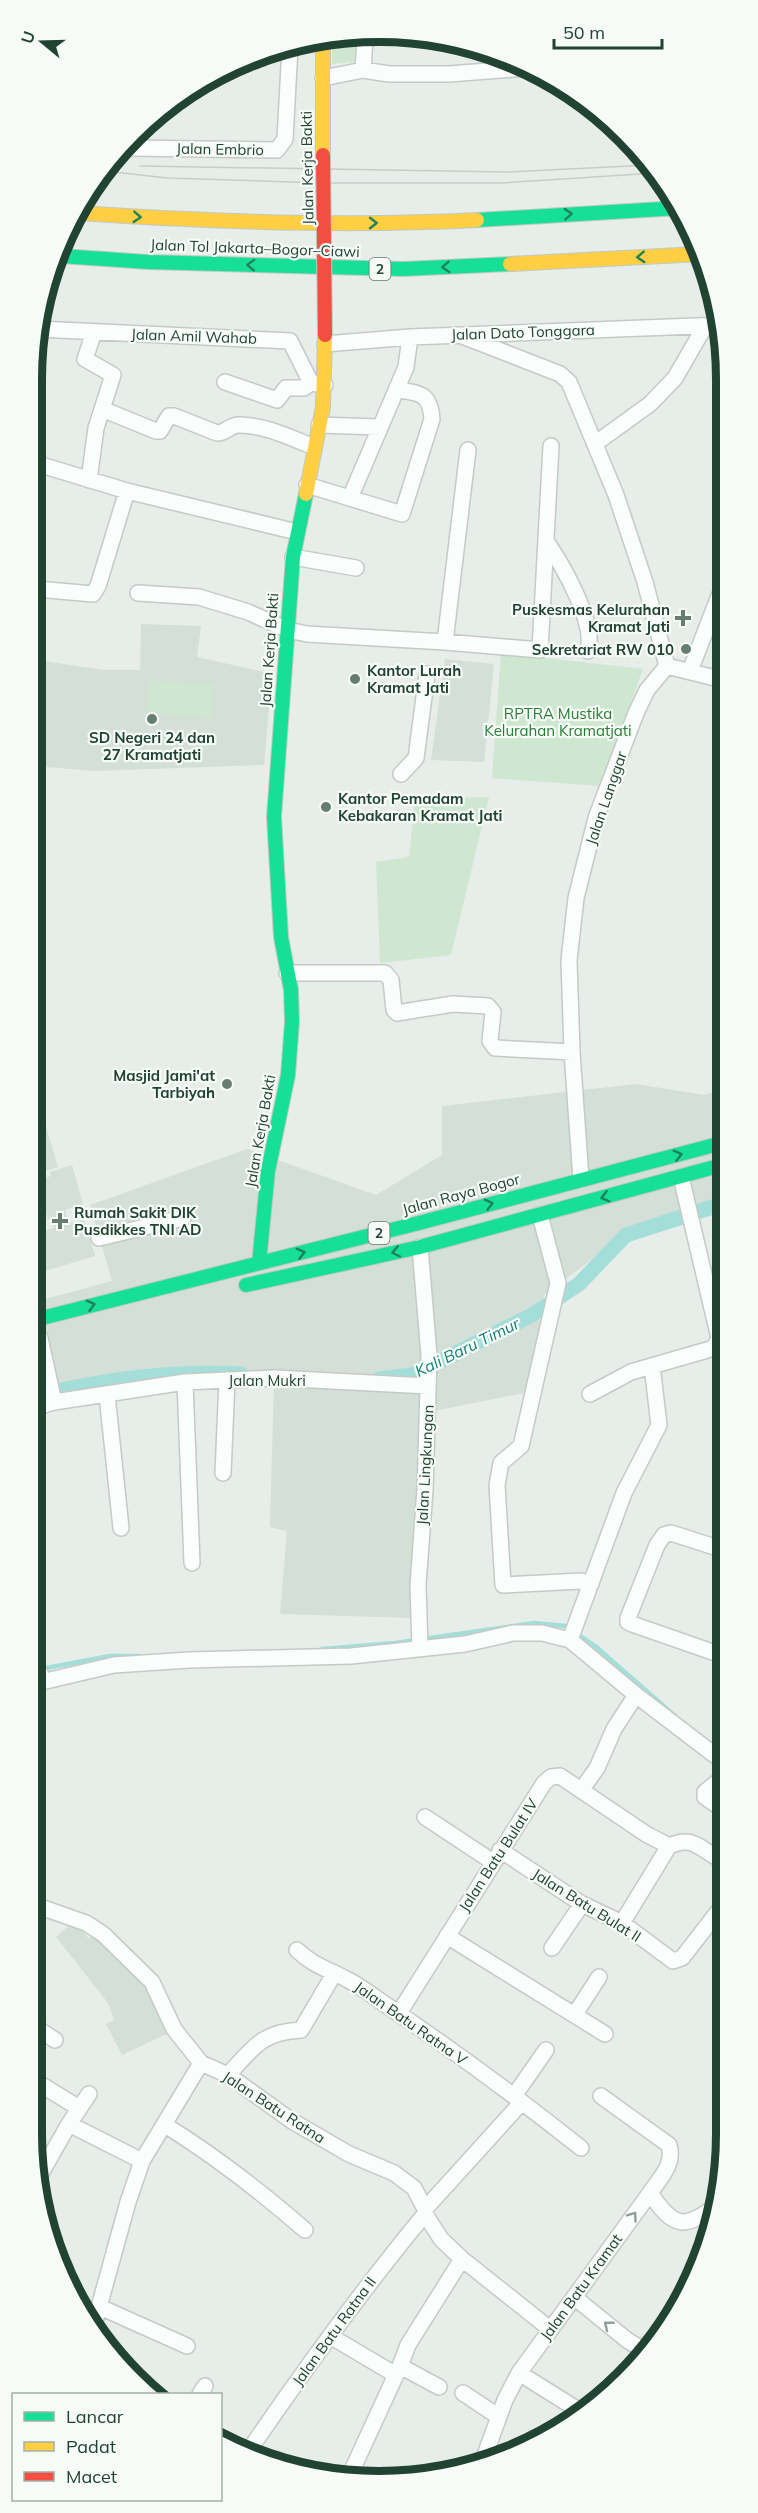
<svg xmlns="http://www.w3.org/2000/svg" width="758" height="2513" font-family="Mulish,sans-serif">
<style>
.built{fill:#d4dfd8}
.green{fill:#cfe7d0}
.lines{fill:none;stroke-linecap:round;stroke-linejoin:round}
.stream{stroke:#a4ded8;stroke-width:4.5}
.canal{stroke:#a4ded8;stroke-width:15}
.street-casing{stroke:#c4cac6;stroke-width:18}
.fast-casing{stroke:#c0c9c4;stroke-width:16}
.slow-casing{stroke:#c0c9c4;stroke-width:16}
.street{stroke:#fbfcfc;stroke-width:15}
.fast{stroke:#16e098;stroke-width:14}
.slow{stroke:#ffcf43;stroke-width:14}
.tram{stroke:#c8cdca;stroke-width:1.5}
.jam-bridge-casing{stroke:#c0c9c4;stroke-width:16;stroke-linecap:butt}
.jam-bridge{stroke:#f24e42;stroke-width:14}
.oneway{stroke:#1d825b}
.oneway2{stroke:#8ea097}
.poi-dot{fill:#667e72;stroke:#f6fbf7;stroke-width:2}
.labels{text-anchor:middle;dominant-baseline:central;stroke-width:4.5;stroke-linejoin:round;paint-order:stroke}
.shield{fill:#f6fbf7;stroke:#617a6d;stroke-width:1.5}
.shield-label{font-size:14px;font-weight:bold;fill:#214332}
.street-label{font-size:15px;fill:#214332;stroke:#f6fbf7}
.poi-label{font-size:15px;font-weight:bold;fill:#214332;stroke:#f6fbf7;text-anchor:end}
.park-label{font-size:15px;fill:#277e33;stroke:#f6fbf7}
.water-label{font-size:16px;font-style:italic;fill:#158077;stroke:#f6fbf7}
.rim{fill:none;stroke:#214332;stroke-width:8}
</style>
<rect width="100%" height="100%" fill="#e7ede9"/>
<!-- built -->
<path class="built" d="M141,624L201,626L197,657L272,674L264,765L94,771L36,766L37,660L104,670H140Z
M445,659L494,664L484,762L431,760Z
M636,1084L704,1095L722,1090V1212L626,1234L544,1295L529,1392L429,1412L415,1618L280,1614L287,1531L270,1527L274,1379L34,1385L35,1302L112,1281L90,1205L247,1149L376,1195L442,1155V1106Z
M45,1123L58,1167L42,1172V1175L35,1177V1126Z
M72,1165L83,1204L65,1210L69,1223L84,1219L95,1256L35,1274V1234L54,1228L51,1219H48L36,1181L51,1176L50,1172Z
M35,1186L45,1222L35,1225Z
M74,1921L89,1939L97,1932L149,1986L173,2031L122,2055L106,2024L114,2020L108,2003L56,1937Z"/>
<!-- green -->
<path class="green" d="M332,38H358L354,62L332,64Z
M501,653L643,669L600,786L492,778Z
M149,681L213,684V718L148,714Z
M489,797L451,955L380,963L376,862L409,857L415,799Z"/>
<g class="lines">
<!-- stream -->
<path class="stream" d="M322,1649L395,1643L534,1623L566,1626L595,1646L675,1716
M41,1669L110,1656H140"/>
<!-- canal -->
<path class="canal" d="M379,1379L412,1375L532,1315L579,1284L626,1235L722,1204
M34,1396C105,1380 168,1370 241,1374"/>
<defs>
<path id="street" d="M363,70L365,38
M323,78L363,70L389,74H449L526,68
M128,148L277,150L285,139L290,47
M38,329L290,341L311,383L325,385
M460,335L560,374L569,382L616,495L645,582L667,666
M325,344L410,337L721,325
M225,382L277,400L286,388H304L311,383
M102,409L156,431H160L169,416H174L217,433C226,433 230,425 239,425C265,425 291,438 314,447
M319,425L379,427
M596,443L650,404L675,378L705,326
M38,464L127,491L297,532
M89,480L96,428L113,375L85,359L94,332
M307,485L402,514L432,419C430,393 420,393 397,390
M350,498L406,367L410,337
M546,541C562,564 596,623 588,651
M293,557L356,568
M37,589L93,594L98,586L127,491
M138,593L199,597L248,612L288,630L307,634L445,642L540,650L551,446
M445,642L468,450
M667,666L723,680
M690,671L719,596
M401,774L416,758L427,674
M287,973H385L391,980L394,1010L397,1013L453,1004L488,1006L493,1012L490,1041L495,1048L572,1052
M581,1179L572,1052L569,960L576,898L596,818L636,713L647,690L667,666
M540,1215L558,1283L521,1446L501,1463L497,1485L503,1585L581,1581L591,1584
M99,1238L183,1218
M420,1247L429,1355L425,1490L418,1585L420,1648
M40,1338L54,1402
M185,1382L192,1563
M590,1394L631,1372L714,1348L719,1338L681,1177
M107,1395L121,1528
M34,1408L54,1402L185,1382L275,1378L428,1386
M223,1473L227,1380
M570,1640L624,1493L659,1425L652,1366
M721,1655L632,1624L628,1622V1618L657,1545L664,1535L671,1533L721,1549
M33,1657L43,1680
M33,1684L114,1665L189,1660L351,1656L465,1644L513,1633H542L570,1640L636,1695L721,1760
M582,1789L597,1768L614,1729L636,1695
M721,1808L705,1797V1792L721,1779
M425,1817L493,1862
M669,1846C691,1836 697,1846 716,1857
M500,1850L582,1904L622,1923L673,1961L682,1958L720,1909
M32,1904L86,1923L103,1934L152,1982L174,2029L201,2063L228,2075L292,2121L349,2154L394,2173L414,2188L425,2209V2214L441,2239L462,2259L550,2329
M447,1936L605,2034
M552,1948L582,1904
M297,1950C312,1965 330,1970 348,1980C361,1986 374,1997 386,2005C453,2050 518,2098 581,2148
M399,2013L544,1783L551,1777L560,1776L646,1834L669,1846L622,1923
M575,2014L599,1977
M32,2025L55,2040
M228,2075C253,2048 261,2032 301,2030L334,1974
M32,2093L40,2084L79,2108
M514,2096L546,2050
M601,2096L669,2145C675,2164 660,2178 650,2193
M69,2124L142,2161
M165,2125C215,2156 260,2191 305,2230
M40,2175L69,2124L89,2094
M425,2209L522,2102
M574,2297L627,2340L643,2350
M100,2307L187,2346
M94,2325L128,2202L142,2161L201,2063
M330,2336L396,2375
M400,2366L439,2387
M519,2373L583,2413
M463,2393L499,2417
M200,2394L205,2386
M248,2452C304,2370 362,2290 425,2214
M482,2463L505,2400L519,2373L650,2193C675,2230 684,2229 719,2204
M348,2479L400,2366L408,2345L462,2259"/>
<path id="fast" d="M477,220L679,208
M61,256L148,262L403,269L510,264
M259,1263L268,1171L288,1075L292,1022L291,990L281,937L274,817L293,557L306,494
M246,1285L420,1247L722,1165
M34,1320L419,1223L722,1143"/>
<path id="slow" d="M323,38V155
M79,213C211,222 345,227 477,220
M510,264L700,254
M306,494L323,407L325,335"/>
</defs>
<!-- street casing -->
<use href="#street" class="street-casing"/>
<!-- fast casing -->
<use href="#fast" class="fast-casing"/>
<!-- slow casing -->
<use href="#slow" class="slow-casing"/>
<!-- street -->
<use href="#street" class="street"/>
<!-- fast -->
<use href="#fast" class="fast"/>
<!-- slow -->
<use href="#slow" class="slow"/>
<!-- tram -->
<path class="tram" d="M140,166L506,172L650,165
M105,171L167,178L322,183H501L656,173"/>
<defs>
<path id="jam-bridge" d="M323,155L325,335"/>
</defs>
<!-- jam-bridge casing -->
<use href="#jam-bridge" class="jam-bridge-casing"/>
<!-- jam-bridge -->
<use href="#jam-bridge" class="jam-bridge"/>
</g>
<!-- one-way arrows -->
<defs><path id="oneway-chevron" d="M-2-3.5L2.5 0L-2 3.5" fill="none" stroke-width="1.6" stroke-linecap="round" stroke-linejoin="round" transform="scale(1.5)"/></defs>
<g class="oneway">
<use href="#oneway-chevron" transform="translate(568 214) rotate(-3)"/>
<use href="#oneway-chevron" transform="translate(137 217) rotate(4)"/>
<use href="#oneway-chevron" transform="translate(373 223)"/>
<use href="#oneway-chevron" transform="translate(641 257) rotate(177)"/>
<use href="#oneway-chevron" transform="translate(251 265) rotate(-178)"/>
<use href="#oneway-chevron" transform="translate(446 267) rotate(177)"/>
<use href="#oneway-chevron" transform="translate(678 1155) rotate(-15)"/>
<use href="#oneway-chevron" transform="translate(605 1197) rotate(166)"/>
<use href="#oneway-chevron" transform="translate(489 1204) rotate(-15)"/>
<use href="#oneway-chevron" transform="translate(396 1252) rotate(168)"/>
<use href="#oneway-chevron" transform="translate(301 1253) rotate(-14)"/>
<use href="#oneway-chevron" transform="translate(91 1305) rotate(-15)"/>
</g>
<g class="oneway2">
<use href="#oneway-chevron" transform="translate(633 2216) rotate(-54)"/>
<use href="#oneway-chevron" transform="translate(608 2325) rotate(-141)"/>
</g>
<!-- markers -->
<g class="poi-dot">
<path d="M680 609h6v6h6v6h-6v6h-6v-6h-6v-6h6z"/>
<circle cx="686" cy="649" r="6"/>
<circle cx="355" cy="679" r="6"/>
<circle cx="152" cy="719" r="6"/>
<circle cx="326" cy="807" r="6"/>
<circle cx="227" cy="1084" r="6"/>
<path d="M57 1212h6v6h6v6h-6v6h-6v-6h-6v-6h6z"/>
</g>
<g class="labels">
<!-- shield labels -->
<g class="shield">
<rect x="369.5" y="258" width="21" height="22" rx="4.5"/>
<rect x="368.5" y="1222" width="21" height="22" rx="4.5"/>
</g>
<g class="shield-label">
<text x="380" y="269">2</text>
<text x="379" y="1233">2</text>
</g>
<!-- street labels -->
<g class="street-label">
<text transform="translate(220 149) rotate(1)">Jalan Embrio</text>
<text transform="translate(307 168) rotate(-91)">Jalan Kerja Bakti</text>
<text transform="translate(255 248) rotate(2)">Jalan Tol Jakarta–Bogor–Ciawi</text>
<text transform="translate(523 332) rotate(-2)">Jalan Dato Tonggara</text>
<text transform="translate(194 336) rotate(2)">Jalan Amil Wahab</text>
<text transform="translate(269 650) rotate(-86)">Jalan Kerja Bakti</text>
<text transform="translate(606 798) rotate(-71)">Jalan Langgar</text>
<text transform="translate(260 1131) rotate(-80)">Jalan Kerja Bakti</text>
<text transform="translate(461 1194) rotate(-15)">Jalan Raya Bogor</text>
<text x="267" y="1380">Jalan Mukri</text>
<text transform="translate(425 1465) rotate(-87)">Jalan Lingkungan</text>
<text transform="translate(498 1855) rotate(-57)">Jalan Batu Bulat IV</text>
<text transform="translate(587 1905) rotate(32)">Jalan Batu Bulat II</text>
<text transform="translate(411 2023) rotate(35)">Jalan Batu Ratna V</text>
<text transform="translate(274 2107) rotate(33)">Jalan Batu Ratna</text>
<text transform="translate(581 2287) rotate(-54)">Jalan Batu Kramat</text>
<text transform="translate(334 2331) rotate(-54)">Jalan Batu Ratna II</text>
</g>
<!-- poi labels -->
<g class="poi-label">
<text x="670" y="609">Puskesmas Kelurahan<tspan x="670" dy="17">Kramat Jati</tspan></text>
<text x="674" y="649">Sekretariat RW 010</text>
<text x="367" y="670" text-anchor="start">Kantor Lurah<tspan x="367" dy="17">Kramat Jati</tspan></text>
<text x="152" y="737" text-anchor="middle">SD Negeri 24 dan<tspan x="152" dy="17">27 Kramatjati</tspan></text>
<text x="338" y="798" text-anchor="start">Kantor Pemadam<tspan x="338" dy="17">Kebakaran Kramat Jati</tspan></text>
<text x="215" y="1075">Masjid Jami'at<tspan x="215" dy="17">Tarbiyah</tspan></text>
<text x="74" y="1212" text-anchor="start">Rumah Sakit DIK<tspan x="74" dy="17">Pusdikkes TNI AD</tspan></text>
</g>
<!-- park labels -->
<g class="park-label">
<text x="558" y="713">RPTRA Mustika<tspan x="558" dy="17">Kelurahan Kramatjati</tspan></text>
</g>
<!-- water labels -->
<g class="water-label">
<text transform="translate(467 1347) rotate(-26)">Kali Baru Timur</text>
</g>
</g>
<!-- crop -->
<path d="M0 0H758V2513H0ZM379 42H379A337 337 0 0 1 716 379V2134A337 337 0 0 1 379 2471H379A337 337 0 0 1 42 2134V379A337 337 0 0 1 379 42Z" fill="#f6fbf7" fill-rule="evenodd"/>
<path class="rim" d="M379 42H379A337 337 0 0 1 716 379V2134A337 337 0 0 1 379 2471H379A337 337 0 0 1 42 2134V379A337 337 0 0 1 379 42Z"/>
<!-- legend -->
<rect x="12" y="2393" width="210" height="108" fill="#f6fbf7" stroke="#a1b1a8" stroke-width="1.5"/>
<rect x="24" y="2412" width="30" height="9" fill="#16e098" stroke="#a1b1a8" stroke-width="1.5"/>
<text x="66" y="2423" font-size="18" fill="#214332">Lancar</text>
<rect x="24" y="2442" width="30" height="9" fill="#ffcf43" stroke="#a1b1a8" stroke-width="1.5"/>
<text x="66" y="2453" font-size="18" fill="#214332">Padat</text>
<rect x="24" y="2472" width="30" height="9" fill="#f24e42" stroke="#a1b1a8" stroke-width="1.5"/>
<text x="66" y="2483" font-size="18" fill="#214332">Macet</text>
<!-- north arrow -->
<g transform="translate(42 42) rotate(289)" stroke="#f6fbf7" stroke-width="4.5" paint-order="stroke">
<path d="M0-4.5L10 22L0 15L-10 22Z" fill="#214332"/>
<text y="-9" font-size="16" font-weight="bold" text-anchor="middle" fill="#214332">U</text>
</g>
<!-- scale -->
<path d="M554 39v9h108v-9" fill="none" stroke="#214332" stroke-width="3"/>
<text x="563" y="39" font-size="18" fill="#214332" stroke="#f6fbf7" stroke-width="4.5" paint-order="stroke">50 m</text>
</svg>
